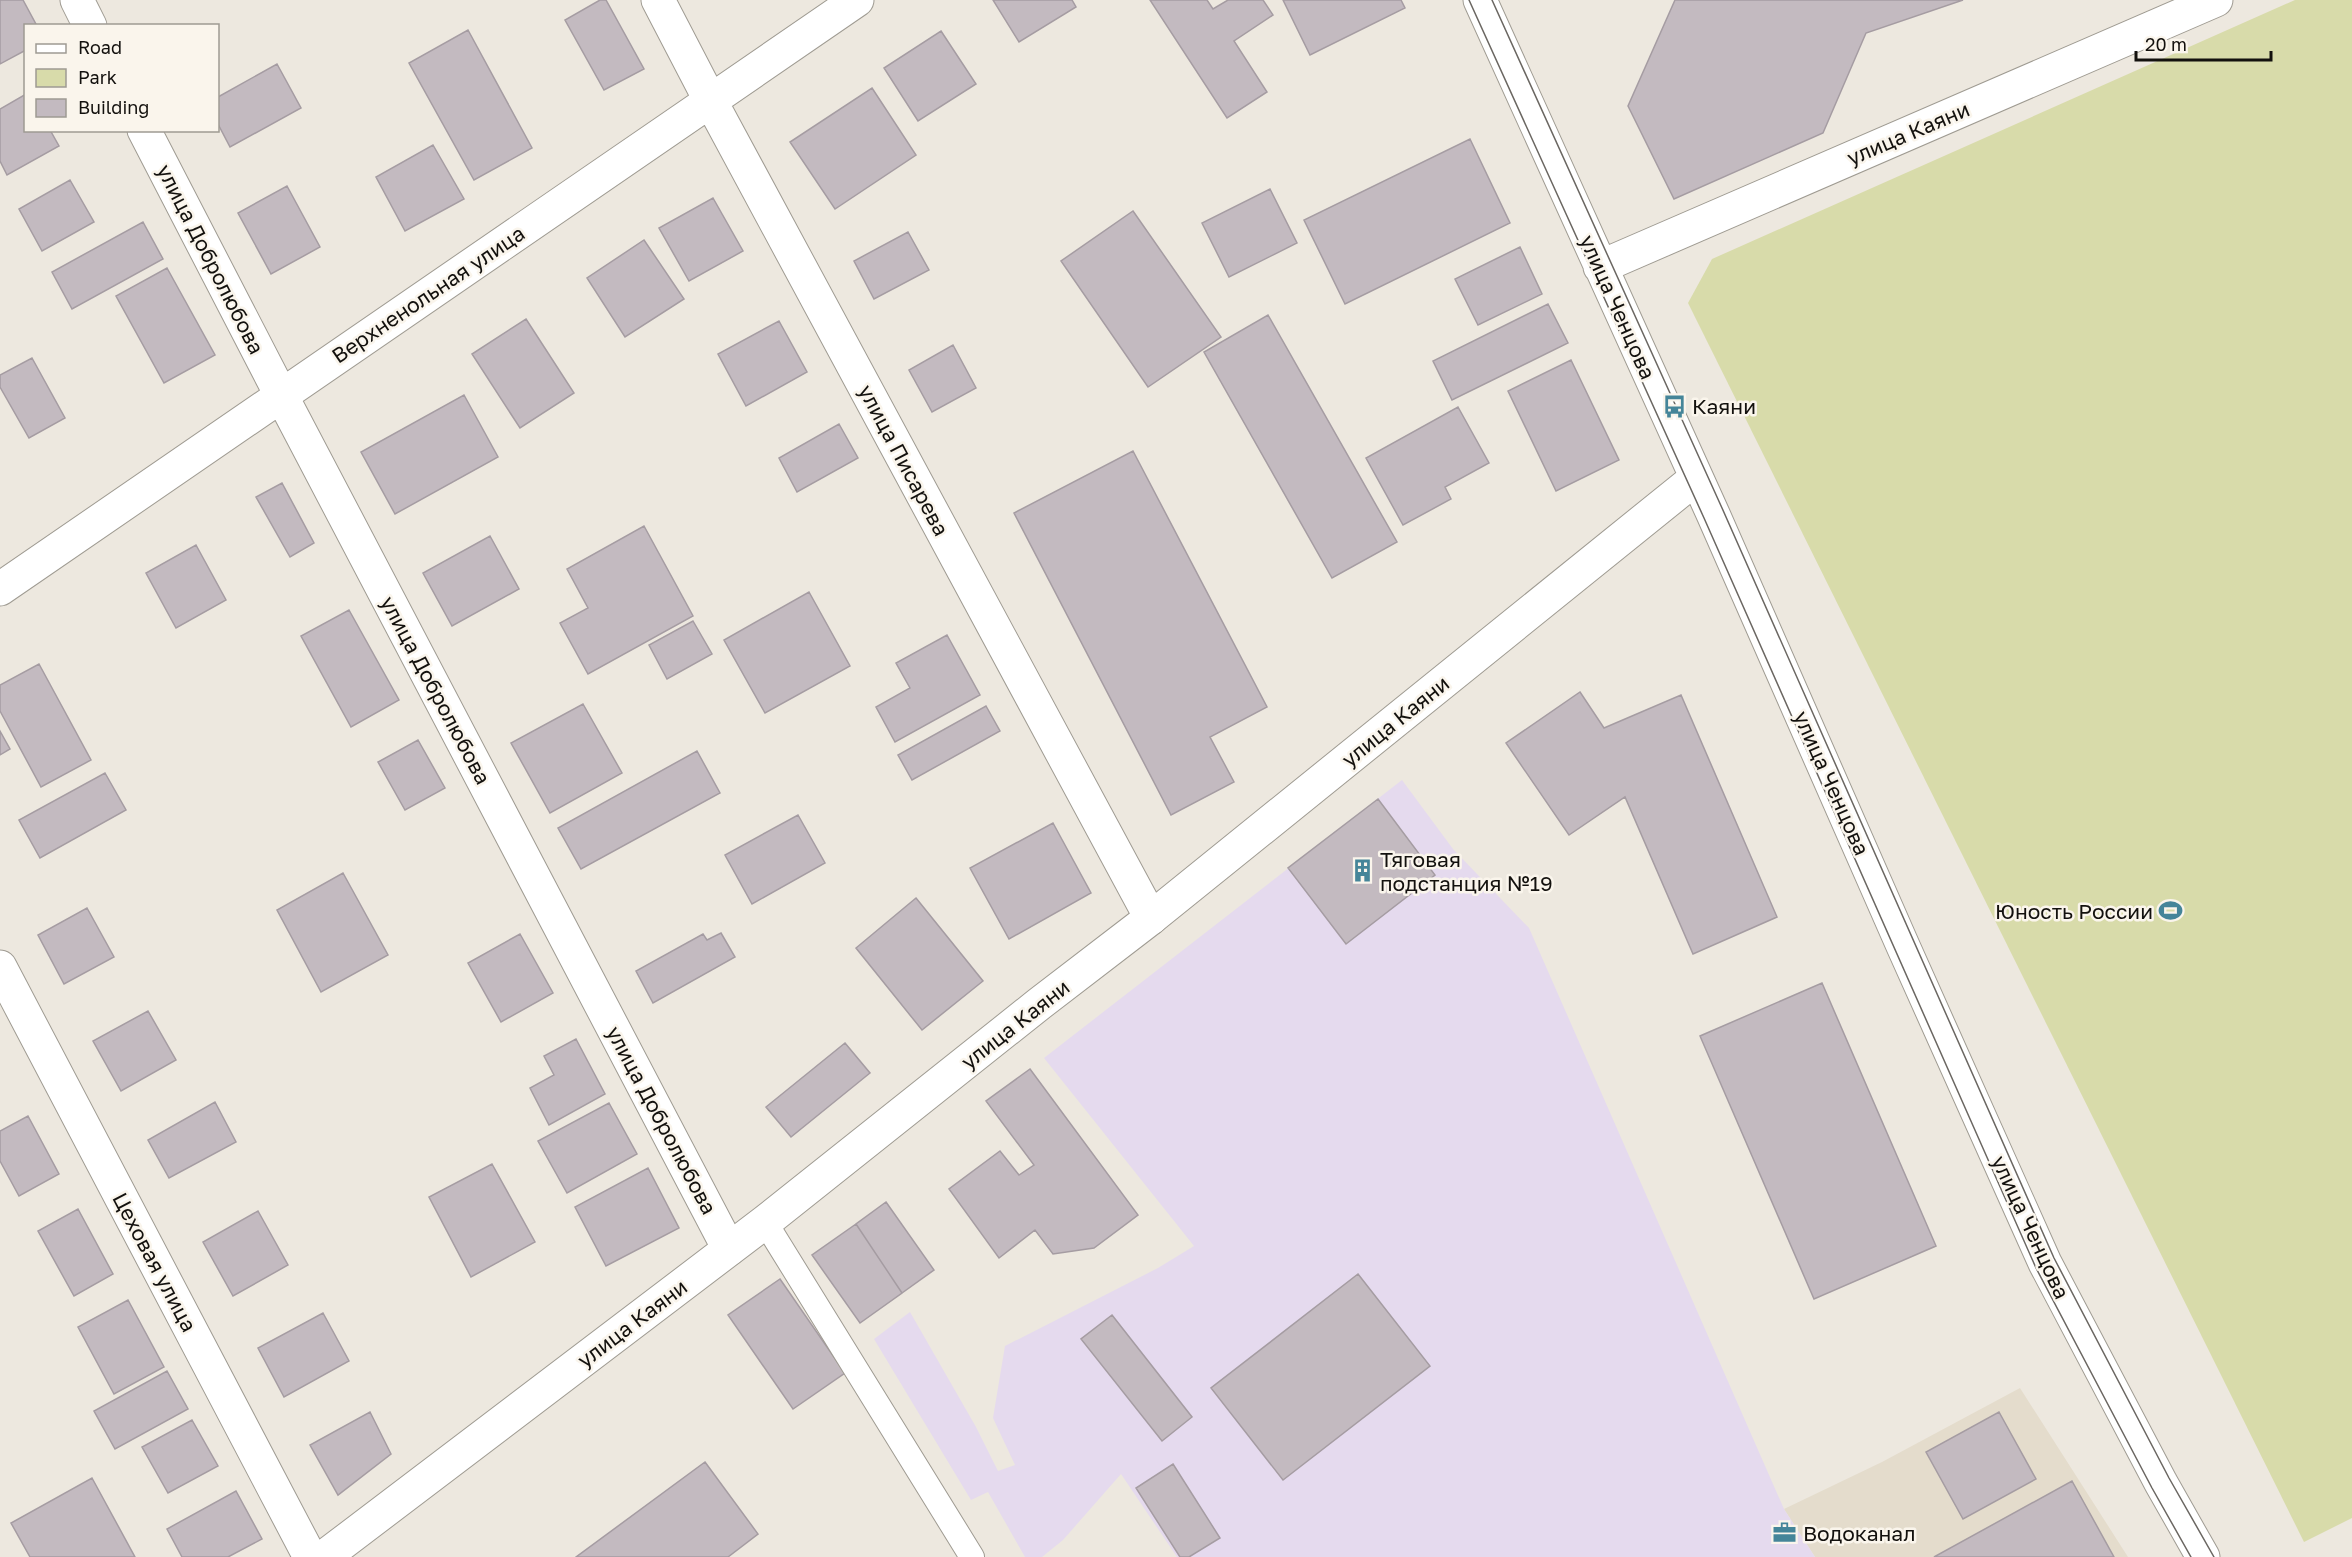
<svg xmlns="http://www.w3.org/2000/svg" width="2352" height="1557" font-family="'Golos Text',sans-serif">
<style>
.built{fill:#e4dccc}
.industrial{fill:#e5daee}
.green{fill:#d8dbaa}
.building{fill:#c3bac0;stroke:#a59ca2;stroke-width:1.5}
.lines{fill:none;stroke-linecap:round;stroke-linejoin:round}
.lane-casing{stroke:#9f9b92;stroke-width:26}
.street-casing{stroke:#9f9b92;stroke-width:35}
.secondary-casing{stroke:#9f9b92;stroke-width:35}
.lane{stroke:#fff;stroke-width:24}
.street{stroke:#fff;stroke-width:33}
.secondary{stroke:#fff;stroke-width:33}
.tram{stroke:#6b6762;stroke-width:1.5}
.labels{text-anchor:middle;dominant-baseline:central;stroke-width:5;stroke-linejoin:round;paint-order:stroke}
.street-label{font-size:21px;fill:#13110e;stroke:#faf5ec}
.poi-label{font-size:21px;fill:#13110e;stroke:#faf5ec;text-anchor:start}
</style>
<rect width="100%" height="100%" fill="#ede8df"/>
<!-- built -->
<path class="built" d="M2020,1388L2128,1557H1815L1784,1509L1882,1462Z"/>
<!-- industrial -->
<path class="industrial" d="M1402,780L1453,849L1529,928L1784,1509L1815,1557H1177L1121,1474L1063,1540L1042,1557H1025L988,1492L971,1500L874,1339L910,1312L976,1427L998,1471L1015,1465L993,1418L1005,1346L1158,1268L1194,1246L1044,1058Z"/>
<!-- green -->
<path class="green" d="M2295,0H2352V1518L2304,1542L1688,303L1712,259Z"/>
<!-- building -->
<path class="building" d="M0,0H23L37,26H26V50L0,64Z
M600,0H606L644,69L604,90L565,20Z
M993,0H1072L1076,7L1019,42Z
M1150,0H1207L1213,9L1228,0H1263L1273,15L1234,41L1267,92L1227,118Z
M1283,0H1401L1405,8L1310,55Z
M1675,0H1963L1866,33L1823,133L1674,199L1628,106Z
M468,30L532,148L474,180L409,63Z
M941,31L976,84L918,121L884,68Z
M277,64L301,108L230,147L218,124V97Z
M872,88L916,155L835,209L790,142Z
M26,94V130H50L59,146L7,175L0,161V109Z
M1470,139L1510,223L1345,304L1304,220Z
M433,145L464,199L405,231L376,177Z
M70,180L94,222L42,251L19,209Z
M287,186L320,247L271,274L238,213Z
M1270,189L1297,243L1229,277L1202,223Z
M713,198L743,251L689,281L659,228Z
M1133,211L1221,337L1148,387L1061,261Z
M143,222L163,259L72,309L52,272Z
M908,232L929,270L874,299L854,261Z
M644,240L684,299L625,337L587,278Z
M1520,247L1542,294L1478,325L1455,279Z
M167,268L215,355L164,383L116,296Z
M1548,304L1568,343L1452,400L1433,361Z
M1268,315L1397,542L1332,578L1204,352Z
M526,319L574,393L520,428L472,354Z
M779,321L807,372L746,406L718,354Z
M953,345L976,388L932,412L909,370Z
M32,358L65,418L29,438L0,387V375Z
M1571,360L1619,460L1556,491L1508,391Z
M464,395L498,457L395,514L361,452Z
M1458,407L1489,463L1445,487L1451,499L1403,525L1366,458Z
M839,424L858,458L797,492L779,458Z
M1133,451L1267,707L1210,737L1234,782L1171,815L1014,513Z
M282,483L314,543L290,557L256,497Z
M644,526L693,616L588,674L560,623L588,608L567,569Z
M490,536L519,589L452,626L423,573Z
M196,545L226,600L176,628L146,573Z
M809,592L850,666L765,713L724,640Z
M349,610L399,700L351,727L301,636Z
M693,621L712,654L667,679L649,645Z
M947,635L980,695L895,742L876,707L910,688L896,663Z
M39,664L91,760L41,787L0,711V685Z
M1580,692L1604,728L1681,695L1777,917L1693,954L1625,797L1569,835L1506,743Z
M583,704L622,773L550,813L511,743Z
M986,706L1000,731L912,780L898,755Z
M0,731L10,749L0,755Z
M418,740L445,788L405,810L378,762Z
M697,751L720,793L581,869L558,828Z
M105,773L126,810L40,858L19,820Z
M1378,799L1435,875L1346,944L1288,868Z
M798,815L825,863L752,904L725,855Z
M1053,823L1091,893L1009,939L970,868Z
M343,873L388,955L321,992L277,910Z
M916,898L983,981L922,1030L856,948Z
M87,908L114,957L64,984L38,935Z
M721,933L735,957L653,1003L636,971L703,934L707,940Z
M520,934L553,993L501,1022L468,963Z
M1822,983L1936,1246L1814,1299L1700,1036Z
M148,1011L176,1060L121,1091L93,1041Z
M576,1039L605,1094L549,1125L530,1088L554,1075L544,1056Z
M845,1043L870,1073L791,1137L766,1107Z
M1030,1069L1138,1215L1094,1248L1053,1254L1035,1230L999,1258L949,1189L1000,1151L1019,1175L1034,1165L986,1101Z
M215,1102L236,1142L169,1178L148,1140Z
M609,1103L637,1154L567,1193L538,1141Z
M28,1116L59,1174L19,1196L0,1161V1131Z
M492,1164L535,1242L471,1277L429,1197Z
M648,1168L679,1228L606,1266L575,1207Z
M886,1202L934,1270L902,1293L856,1224Z
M78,1209L113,1274L74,1296L38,1231Z
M258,1211L288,1265L233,1296L203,1242Z
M856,1224L902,1293L860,1323L812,1255Z
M1358,1274L1430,1366L1283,1480L1211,1388Z
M780,1279L845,1373L793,1409L728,1315Z
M128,1300L164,1367L114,1394L78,1327Z
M323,1313L349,1361L284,1397L258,1348Z
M1112,1315L1192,1417L1162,1441L1081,1339Z
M167,1371L188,1409L115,1449L94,1411Z
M370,1412L391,1454L338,1495L310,1445Z
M1999,1412L2036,1479L1963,1519L1926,1452Z
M192,1420L218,1466L168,1493L142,1447Z
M705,1462L758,1534L728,1557H576Z
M1173,1464L1220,1538L1189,1557H1180L1136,1488Z
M92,1478L135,1557H30L11,1523Z
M2072,1481L2114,1557H1934Z
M236,1491L262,1539L228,1557H182L167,1529Z"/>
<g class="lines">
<defs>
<path id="lane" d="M765,1222L972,1557"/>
<path id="street" d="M77,0L90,26
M658,0L710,100L1151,918
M144,130L281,395L729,1249
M0,589L857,0
M0,967L310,1557"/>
<path id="secondary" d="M1480,0L1713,514L1903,946L2045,1263L2161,1483L2203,1557
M1600,267L2216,0
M324,1557L765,1222L1039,1004L1151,918L1696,478"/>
</defs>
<!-- lane casing -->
<use href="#lane" class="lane-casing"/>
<!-- street casing -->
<use href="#street" class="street-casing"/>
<!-- secondary casing -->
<use href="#secondary" class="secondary-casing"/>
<!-- lane -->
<use href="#lane" class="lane"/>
<!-- street -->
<use href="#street" class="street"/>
<!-- secondary -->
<use href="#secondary" class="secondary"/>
<!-- tram -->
<path class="tram" d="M1469,0L1704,518L2036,1268L2152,1488L2191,1557
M1492,0L1722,508L2054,1258L2169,1478L2214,1557"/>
</g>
<!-- icons -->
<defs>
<symbol id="bus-bare" viewBox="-9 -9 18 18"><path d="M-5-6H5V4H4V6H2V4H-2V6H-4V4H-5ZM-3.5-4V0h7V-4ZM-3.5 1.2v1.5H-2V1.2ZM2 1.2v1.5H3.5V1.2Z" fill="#458599" stroke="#faf5ec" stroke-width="2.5" paint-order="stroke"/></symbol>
<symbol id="building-bare" viewBox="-9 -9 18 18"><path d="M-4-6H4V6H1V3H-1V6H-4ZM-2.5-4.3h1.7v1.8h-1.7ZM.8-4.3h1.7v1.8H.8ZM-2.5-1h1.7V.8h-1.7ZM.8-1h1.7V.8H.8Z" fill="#458599" stroke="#faf5ec" stroke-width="2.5" paint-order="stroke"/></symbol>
<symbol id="stadium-bare" viewBox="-9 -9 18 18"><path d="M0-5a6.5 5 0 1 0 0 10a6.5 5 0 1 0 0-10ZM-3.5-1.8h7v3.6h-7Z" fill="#458599" stroke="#faf5ec" stroke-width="2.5" paint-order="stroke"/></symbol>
<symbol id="office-bare" viewBox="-9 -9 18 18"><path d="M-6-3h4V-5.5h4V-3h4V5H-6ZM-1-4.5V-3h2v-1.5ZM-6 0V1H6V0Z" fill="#458599" stroke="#faf5ec" stroke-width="2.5" paint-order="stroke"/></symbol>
</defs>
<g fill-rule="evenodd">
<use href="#bus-bare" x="1658" y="390" width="33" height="33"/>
<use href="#building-bare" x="1346" y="854" width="33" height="33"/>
<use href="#stadium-bare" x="2154" y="894" width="33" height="33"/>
<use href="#office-bare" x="1768" y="1516" width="33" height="33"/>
</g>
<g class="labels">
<!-- street labels -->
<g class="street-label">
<text transform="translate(1908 133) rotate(-23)">улица Каяни</text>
<text transform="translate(211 259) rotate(63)">улица Добролюбова</text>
<text transform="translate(428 294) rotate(-34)">Верхненольная улица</text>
<text transform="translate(1618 307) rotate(66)">улица Ченцова</text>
<text transform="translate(904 460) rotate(62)">улица Писарева</text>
<text transform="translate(436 690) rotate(62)">улица Добролюбова</text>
<text transform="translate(1395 721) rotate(-39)">улица Каяни</text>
<text transform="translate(1832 783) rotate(66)">улица Ченцова</text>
<text transform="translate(1015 1024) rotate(-38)">улица Каяни</text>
<text transform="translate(662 1120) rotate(62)">улица Добролюбова</text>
<text transform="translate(2031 1227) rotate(65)">улица Ченцова</text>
<text transform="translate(155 1262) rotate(62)">Цеховая улица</text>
<text transform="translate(632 1323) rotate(-37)">улица Каяни</text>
</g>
<!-- poi labels -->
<g class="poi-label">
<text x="1692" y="406">Каяни</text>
<text x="1380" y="859">Тяговая<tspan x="1380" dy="24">подстанция №19</tspan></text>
<text x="2153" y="911" text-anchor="end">Юность России</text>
<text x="1803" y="1533">Водоканал</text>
</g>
</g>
<!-- legend -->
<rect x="24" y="24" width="195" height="108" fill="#faf5ec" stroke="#9e9a93" stroke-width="1.5"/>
<rect x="36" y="44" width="30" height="9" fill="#ffffff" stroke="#9e9a93" stroke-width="1.5"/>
<text x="78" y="54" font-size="18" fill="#13110e">Road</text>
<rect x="36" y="69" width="30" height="18" fill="#d8dbaa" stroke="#9e9a93" stroke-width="1.5"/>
<text x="78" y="84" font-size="18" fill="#13110e">Park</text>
<rect x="36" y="99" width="30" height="18" fill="#c3bac0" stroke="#9e9a93" stroke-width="1.5"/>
<text x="78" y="114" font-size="18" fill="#13110e">Building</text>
<!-- scale -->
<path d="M2136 51v9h135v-9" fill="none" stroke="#13110e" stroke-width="3"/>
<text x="2145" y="51" font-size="18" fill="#13110e" stroke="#faf5ec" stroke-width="4.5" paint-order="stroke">20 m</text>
</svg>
